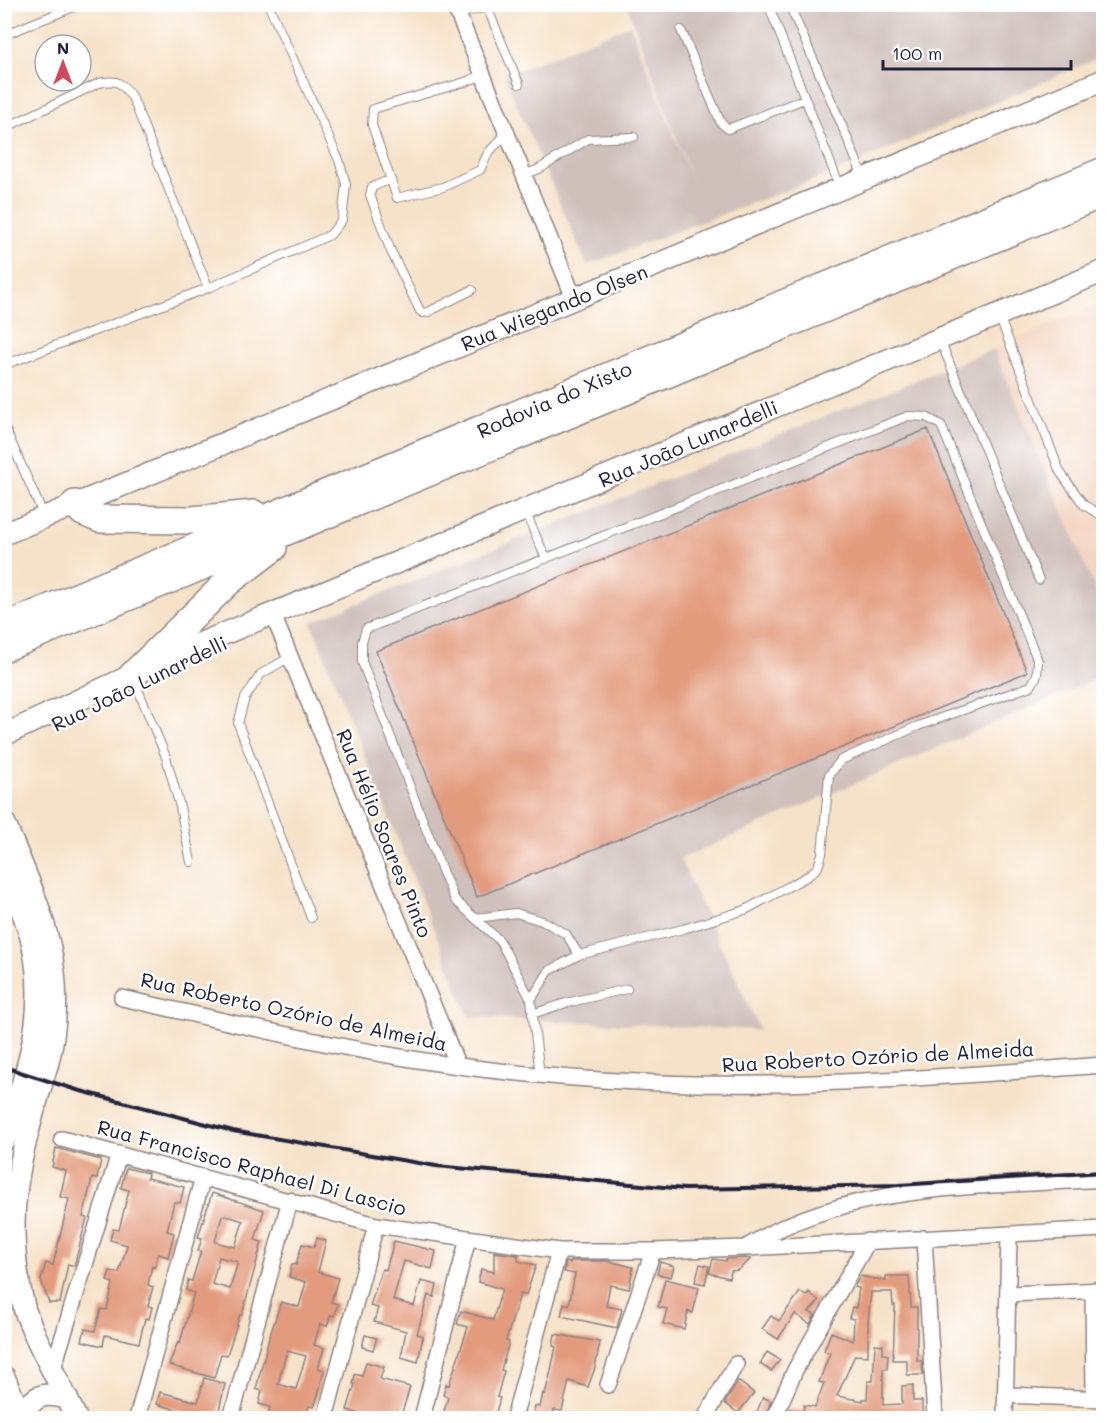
<svg xmlns="http://www.w3.org/2000/svg" width="1108" height="1423" font-family="Mali,sans-serif">
<style>
.built{fill:#f3d4bf}
.industrial{fill:#cfc0bb}
.building{fill:#e39b7e;fill-rule:evenodd}
.lines{fill:none;stroke-linecap:round;stroke-linejoin:round}
.lane-casing{stroke:#8c8282;stroke-width:10}
.street-casing{stroke:#8c8282;stroke-width:18}
.secondary-casing{stroke:#8c8282;stroke-width:24}
.highway-casing{stroke:#8c8282;stroke-width:30}
.lane{stroke:#fff;stroke-width:8}
.street{stroke:#fff;stroke-width:15}
.secondary{stroke:#fff;stroke-width:21}
.highway{stroke:#fff;stroke-width:27}
.rail{stroke:#22223b;stroke-width:4}
.labels{text-anchor:middle;dominant-baseline:central;stroke-width:5;stroke-linejoin:round;paint-order:stroke}
.street-label{font-size:20px;fill:#22223b;stroke:#fff}
</style>
<rect width="100%" height="100%" fill="#fff"/>
<filter id="ink" filterUnits="userSpaceOnUse"><feTurbulence type="fractalNoise" baseFrequency=".0167" numOctaves="2"/><feDisplacementMap in="SourceGraphic" scale="12" xChannelSelector="R" yChannelSelector="G"/><feConvolveMatrix kernelMatrix="1 2 1 2 8 2 1 2 1" color-interpolation-filters="sRGB"/></filter>
<filter id="wash" filterUnits="userSpaceOnUse"><feTurbulence type="fractalNoise" baseFrequency=".008" numOctaves="4" result="noise"/><feDisplacementMap in="SourceGraphic" scale="24" xChannelSelector="R" yChannelSelector="G"/><feGaussianBlur stdDeviation="1.35" result="paint"/><feColorMatrix in="noise" values="0 0 0 0 0 0 0 0 0 0 0 0 0 0 0 0 0 1.4 0 .05"/><feComposite in="paint" operator="in"/></filter>
<g filter="url(#wash)">
<rect width="100%" height="100%" fill="#f6e2c8"/>
<!-- built -->
<path class="built" d="M1103,302V608L994,349Z"/>
<!-- industrial -->
<path class="industrial" d="M627,5H1103V56L838,171L587,265L504,76L630,25L694,185Z
M994,349L1103,608V676L680,859L760,1030L469,1017L311,622Z"/>
<g id="blocks">
<!-- building -->
<path class="building" d="M928,429L1027,672L477,897L376,651Z
M56,1148L101,1160L97,1179L92,1178L83,1217L87,1218L74,1266L68,1264L60,1303H49L41,1280L46,1263L53,1265L69,1199L60,1197L66,1171L52,1167Z
M126,1168L148,1173L147,1178L184,1187L180,1203L174,1202L167,1231L174,1233L168,1257L158,1254L155,1267L152,1266L148,1285L153,1287L148,1306L152,1307L149,1319L145,1318L139,1343L105,1335L103,1346L82,1341L85,1329L95,1331L101,1309L107,1310L113,1283L107,1281L110,1271L119,1273L127,1245L110,1240L113,1229L119,1230L129,1190L121,1188Z
M212,1193L264,1210L255,1240L262,1242L242,1315H240L227,1355L221,1354L214,1378L169,1365L178,1342L180,1343L194,1293L186,1290L188,1280L192,1281L201,1251H198L202,1238L198,1237ZM225,1215L243,1221L235,1247L215,1242L222,1216ZM219,1257L238,1262L230,1289L212,1284Z
M317,1238L326,1241L318,1272L338,1278L331,1302L338,1304L334,1316L331,1315L327,1326L320,1324L314,1345L324,1348L318,1368L324,1370L318,1395L314,1407L309,1406L306,1419H267L270,1407L259,1404L262,1391L256,1389L269,1338L281,1302L299,1307L306,1282L289,1277L292,1264L296,1265L302,1244L314,1247ZM287,1351L306,1356L296,1389L278,1384Z
M394,1241L436,1251L432,1269L404,1261L393,1300L414,1306L421,1281L437,1285L434,1297L428,1295L417,1334L423,1336L418,1362L401,1357L406,1331L374,1322L378,1308L370,1306L382,1269L386,1270Z
M494,1252L518,1255V1261L536,1265L526,1295L520,1294L506,1341L509,1342L501,1370L504,1371L497,1397L500,1398L494,1419H442L448,1397L443,1395L446,1384L449,1385L468,1327L457,1324L461,1311L493,1320L502,1289L478,1282L481,1269L494,1272Z
M745,1258L751,1259L738,1270L731,1271L729,1278L709,1273L713,1259L726,1261V1259Z
M571,1261H608L633,1267L629,1289L610,1285L606,1306L622,1309L617,1328L561,1316L564,1303L569,1305L575,1274L564,1272L566,1262L570,1263Z
M660,1262L674,1266L671,1277L657,1274Z
M700,1264L709,1266L705,1284L695,1282Z
M860,1276L886,1281V1276H909L911,1307H917V1361H922L923,1375H907V1360H893L895,1305H893L892,1292H871L868,1324V1356L855,1355L837,1396L863,1401V1399H867L868,1381H873L875,1344L883,1345V1354L888,1355L887,1369H883V1405L902,1404V1386L913,1385V1401H922V1419H881L880,1412H859V1419H784L789,1409L803,1411L804,1405L815,1407L824,1383L819,1382L830,1353L824,1351L831,1332L853,1341L854,1319L849,1318L852,1307L856,1308L859,1288L854,1287Z
M665,1279L699,1287L693,1313L688,1311L684,1329L663,1324L667,1309L658,1307Z
M800,1292L806,1296L809,1292L819,1301L809,1312L815,1315L810,1324L795,1314L778,1339L762,1329L771,1316L779,1321Z
M555,1334L600,1342L595,1368L588,1387L569,1381L562,1411L554,1410L552,1419H532L535,1406L540,1407L543,1393L545,1394L549,1379L556,1347L553,1346Z
M365,1335L377,1338L373,1350L362,1347Z
M767,1352L780,1360L771,1371L760,1364Z
M366,1362L384,1367L380,1379L410,1387L400,1419H376L347,1410L355,1384H353L355,1374L362,1376Z
M204,1378L225,1384L217,1419H206L157,1404L160,1392L198,1402Z
M738,1381L754,1393L738,1413L725,1403Z
M763,1397L771,1401L764,1419H754Z"/>
</g>
</g>
<g filter="url(#ink)">
<use href="#blocks" fill-opacity="0" stroke="#8c8282" stroke-width="1.5"/>
<g class="lines">
<defs>
<path id="lane" d="M768,4L840,187
M789,4C814,62 840,118 863,177
M458,14L487,7L519,84
M681,30L721,123L728,129L804,99
M4,35L81,4
M483,75L465,82L373,109L372,125L397,198L443,187L480,170L488,153L507,133
M11,125L99,83C119,79 121,82 133,99L208,288
M524,175L539,169L588,139L634,137
M389,180L372,187L370,195L390,249L420,311L423,313L428,312L472,290
M999,316L1060,472L1084,505L1104,517
M940,340L1039,580
M4,365L208,288L330,235L342,220L346,184L339,160L268,4
M4,426L44,516
M525,511L546,559
M290,657L261,674L245,698L238,723L311,918
M137,687L166,757L180,807L191,862
M476,918L516,913L545,922L566,934L579,955
M531,1000L549,971L579,955L683,929L745,910L808,876L818,867L822,854L829,775L841,760L918,726L1031,686L1037,675L1038,661L941,425L926,417L908,416L366,629L362,642V662L443,873L455,900L500,941L531,1000L540,1075
M532,1014L566,1003L627,989"/>
<path id="street" d="M454,4L574,298
M273,615L458,1066
M122,998C213,1018 303,1041 394,1056C474,1070 556,1078 637,1082C793,1090 948,1076 1104,1065
M62,1139L376,1225L559,1251H653L745,1248L1104,1229
M924,1238L935,1418
M748,1246C850,1182 987,1187 1104,1179
M1093,1290L1094,1398
M1008,1294L1104,1290
M52,1372L119,1154
M608,1385L653,1251
M1006,1395L1104,1399
M137,1418L203,1177
M231,1418L290,1200
M325,1418L376,1225
M422,1418L468,1238
M514,1418L559,1251
M705,1418L736,1364
M774,1418L795,1370L868,1241
M1005,1418L1009,1234"/>
<path id="secondary" d="M4,534L1104,80
M4,735L192,647L1104,271
M4,822C39,906 71,969 48,1062C21,1154 0,1214 25,1311C39,1349 60,1382 76,1418
M4,869C14,892 25,914 31,938C50,1011 27,1071 4,1140
M4,1377L22,1418
M21,1416C36,1394 42,1392 67,1398"/>
<path id="highway" d="M75,504L83,512L100,519L192,520L254,514
M4,627L1104,171
M4,648L1104,193
M132,676L228,582L273,548"/>
</defs>
<!-- lane casing -->
<use href="#lane" class="lane-casing"/>
<!-- street casing -->
<use href="#street" class="street-casing"/>
<!-- secondary casing -->
<use href="#secondary" class="secondary-casing"/>
<!-- highway casing -->
<use href="#highway" class="highway-casing"/>
<!-- lane -->
<use href="#lane" class="lane"/>
<!-- street -->
<use href="#street" class="street"/>
<!-- secondary -->
<use href="#secondary" class="secondary"/>
<!-- highway -->
<use href="#highway" class="highway"/>
<!-- rail -->
<path class="rail" d="M4,1067L77,1090L233,1131L436,1166L685,1189L899,1185L1104,1172"/>
</g>
</g>
<g class="labels">
<!-- street labels -->
<g class="street-label">
<text transform="translate(554 307) rotate(-22)">Rua Wiegando Olsen</text>
<text transform="translate(554 399) rotate(-23)">Rodovia do Xisto</text>
<text transform="translate(688 443) rotate(-23)">Rua João Lunardelli</text>
<text transform="translate(139 683) rotate(-26)">Rua João Lunardelli</text>
<text transform="translate(385 833) rotate(68)">Rua Hélio Soares Pinto</text>
<text transform="translate(294 1011) rotate(12)">Rua Roberto Ozório de Almeida</text>
<text transform="translate(878 1056) rotate(-3)">Rua Roberto Ozório de Almeida</text>
<text transform="translate(252 1167) rotate(15)">Rua Francisco Raphael Di Lascio</text>
</g>
</g>
<!-- margin -->
<rect width="1108" height="1423" fill="none" stroke="#fff" stroke-width="24"/>
<!-- north arrow -->
<g transform="translate(63 63)"><circle r="28" fill="#ffffff" stroke="#a7a7b1" stroke-width="1.5"/>
<path d="M0-4.5L10 22L0 15L-10 22Z" fill="#d1495b"/>
<text y="-9" font-size="16" font-weight="bold" text-anchor="middle" fill="#22223b">N</text>
</g>
<!-- scale -->
<path d="M883 60v9h188v-9" fill="none" stroke="#22223b" stroke-width="3"/>
<text x="892" y="60" font-size="18" fill="#22223b" stroke="#ffffff" stroke-width="4.5" paint-order="stroke">100 m</text>
</svg>
